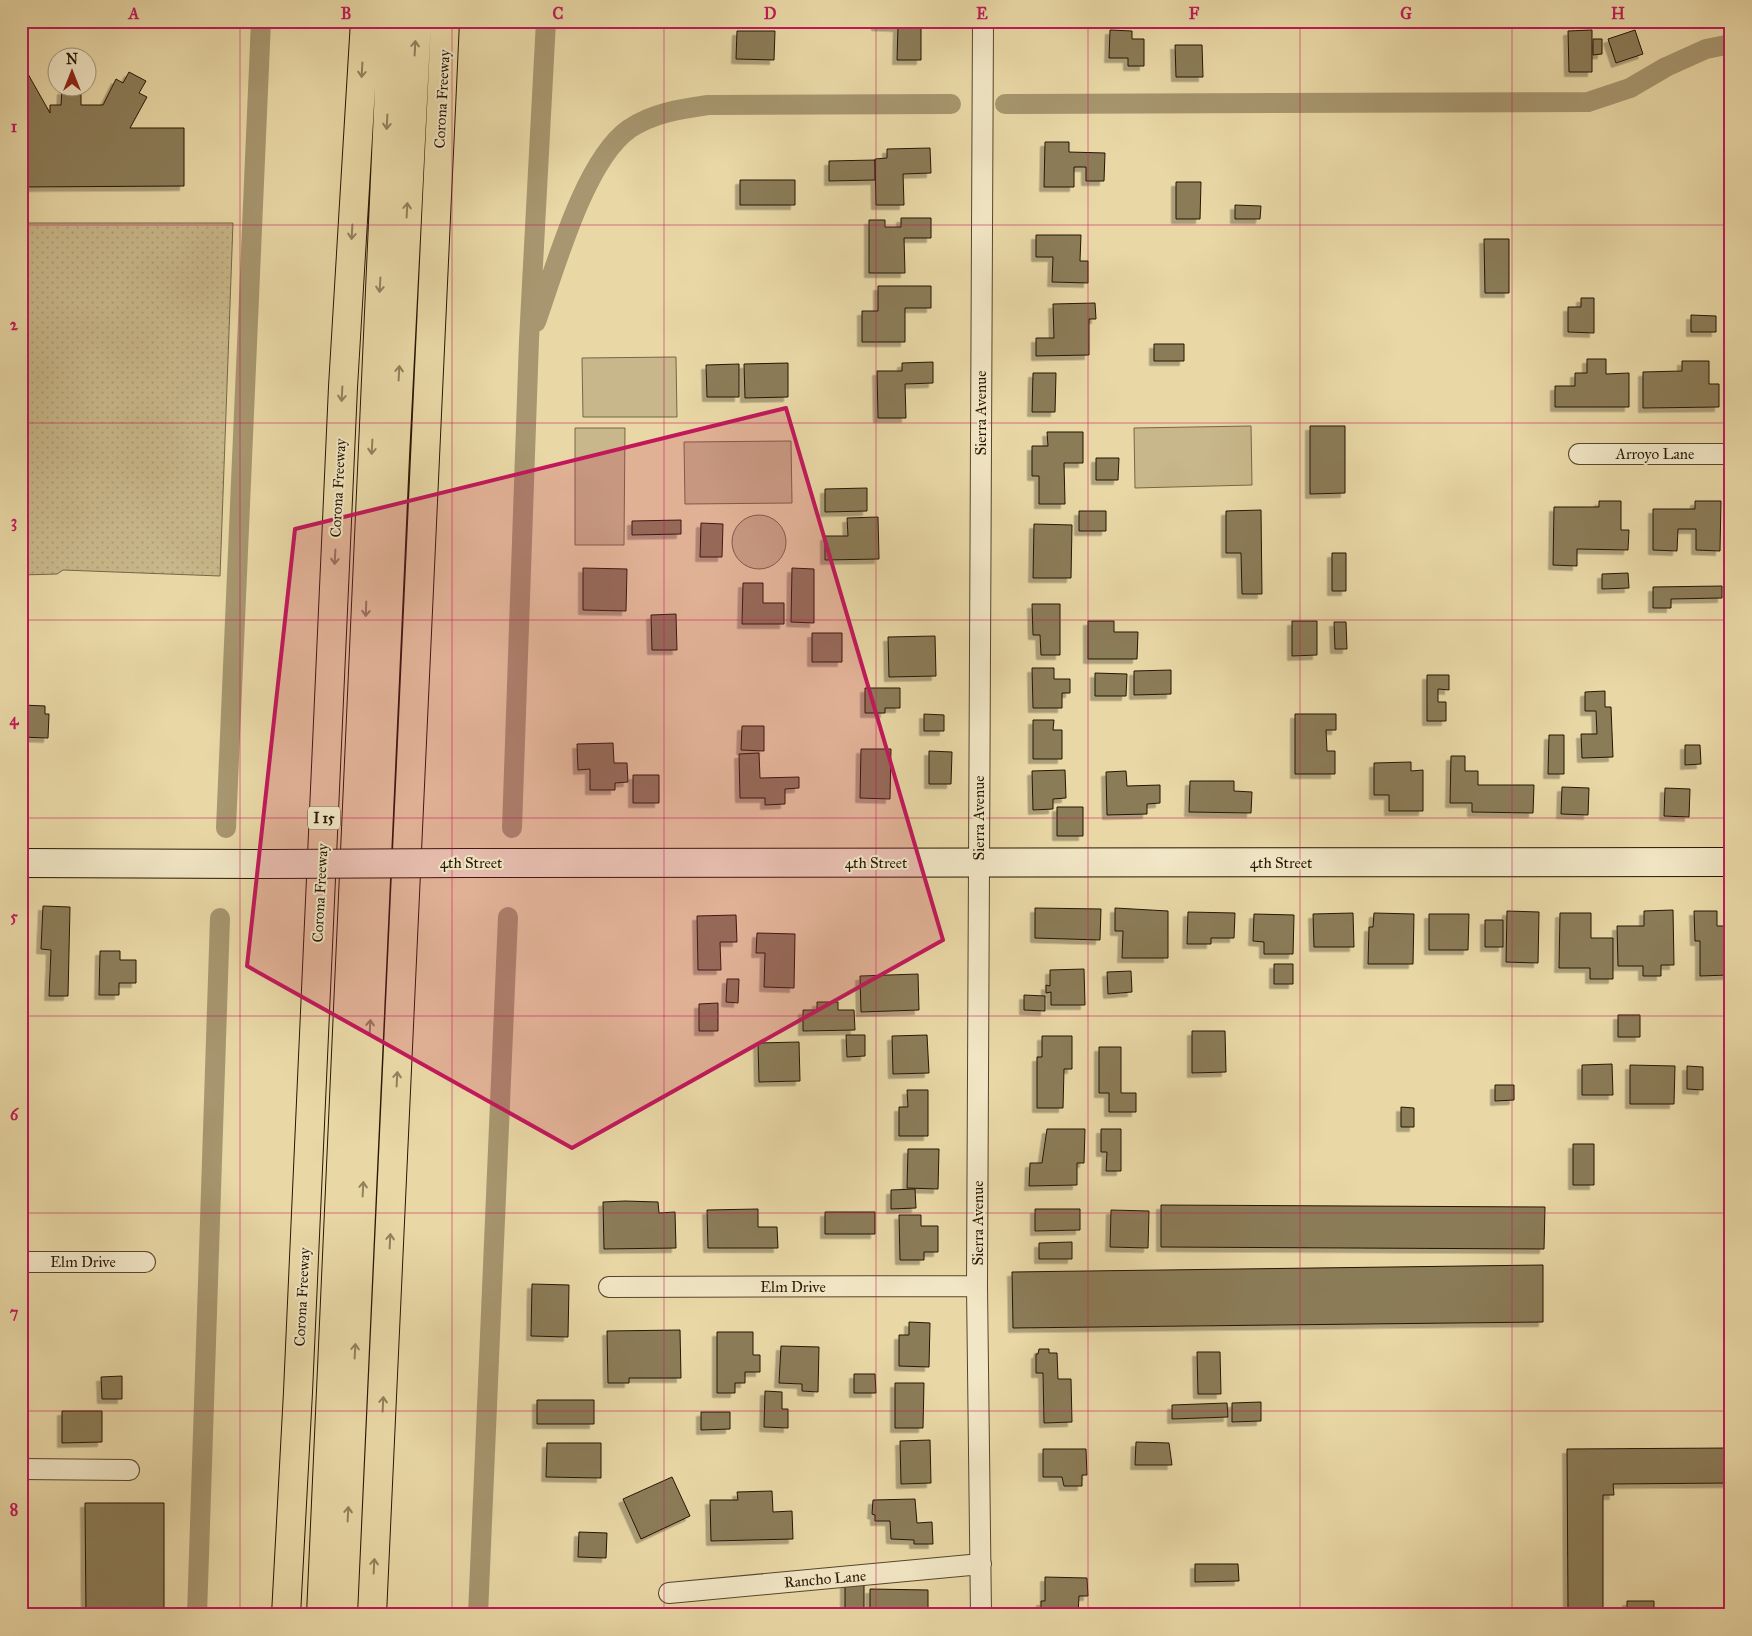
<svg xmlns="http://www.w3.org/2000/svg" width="1752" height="1636" font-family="'IM FELL Great Primer',serif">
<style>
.grass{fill:url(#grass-dots);stroke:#776646}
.pitch{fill:#c8b78a;stroke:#776646}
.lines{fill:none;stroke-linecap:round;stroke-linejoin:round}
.canal{stroke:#a7966f;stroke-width:20}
.building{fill:#8b7b58;stroke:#261603;filter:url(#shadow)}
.street-casing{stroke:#57462c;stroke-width:22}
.secondary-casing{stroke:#261603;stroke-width:30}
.highway-casing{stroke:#261603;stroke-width:30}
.street{stroke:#f1e6c5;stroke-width:20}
.secondary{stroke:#f1e6c5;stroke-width:28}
.highway{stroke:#e9d8a6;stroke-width:28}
.secondary-bridge-casing{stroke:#261603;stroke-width:30;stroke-linecap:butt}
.secondary-bridge{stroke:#f1e6c5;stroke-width:28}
.oneway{stroke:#91815d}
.marked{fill:#c2185b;fill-opacity:0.2;stroke:#c2185b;stroke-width:4;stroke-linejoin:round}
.grid{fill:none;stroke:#c2185b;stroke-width:1;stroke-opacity:0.55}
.labels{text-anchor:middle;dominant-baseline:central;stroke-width:4;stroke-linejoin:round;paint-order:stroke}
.shield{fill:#f1e6c5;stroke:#63543d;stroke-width:1}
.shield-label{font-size:14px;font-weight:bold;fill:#261603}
.street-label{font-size:15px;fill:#261603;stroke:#f1e6c5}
.neatline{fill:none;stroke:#c2185b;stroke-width:2}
.grid-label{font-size:16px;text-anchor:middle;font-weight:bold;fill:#c2185b}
</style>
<defs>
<pattern id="grass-dots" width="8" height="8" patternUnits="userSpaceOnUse" patternTransform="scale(1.25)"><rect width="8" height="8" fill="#c8b78a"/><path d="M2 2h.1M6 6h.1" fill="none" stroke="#ac9d75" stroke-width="1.8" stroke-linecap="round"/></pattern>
<filter id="shadow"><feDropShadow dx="-4.5" dy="4.5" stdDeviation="0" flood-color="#0004"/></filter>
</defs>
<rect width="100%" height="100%" fill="#e9d8a6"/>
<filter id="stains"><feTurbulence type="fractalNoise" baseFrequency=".004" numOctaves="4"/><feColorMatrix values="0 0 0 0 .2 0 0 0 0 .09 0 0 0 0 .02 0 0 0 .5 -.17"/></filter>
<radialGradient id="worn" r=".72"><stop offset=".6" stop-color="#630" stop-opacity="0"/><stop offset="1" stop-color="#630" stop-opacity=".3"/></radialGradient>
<!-- grass -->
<path class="grass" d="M21,223H233L220,576L63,570L57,574L21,575Z"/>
<!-- pitch -->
<path class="pitch" d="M676,357L677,417H583L582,358Z
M1251,426L1252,485L1135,488L1134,428Z
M575,428H625L624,545H575Z
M791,441L792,503L685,504L684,442Z
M732 542a27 27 0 1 1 54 0a27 27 0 1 1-54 0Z"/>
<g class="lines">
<!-- canal -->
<path class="canal" d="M1005,104L1588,102L1630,88L1666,67L1706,49L1731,44
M536,322C555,269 584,161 629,129C653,113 680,109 708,105L951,104
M226,828L261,21
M512,828L529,340L546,21
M197,1615L220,918
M478,1615L508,917"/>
</g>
<!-- building -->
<path class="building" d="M876,21H921V60H897L898,27L876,26Z
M1110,30L1132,31V39H1144V66H1128V58H1109Z
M1592,30V72H1569L1568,31Z
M1635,30L1643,54L1616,63L1608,39Z
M737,31H775L774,60L736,59Z
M1593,39H1602V54L1593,55Z
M1175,45H1202L1203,77H1176Z
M129,72L146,81L139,93L147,97L130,128H184V186L21,187V78L28,74L50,113V105H61L62,90H81V105H103L116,79L123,83Z
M1045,142H1069V152L1105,153L1104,181H1086V167H1074V187H1044Z
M930,148L931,173L903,174L904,205H876L875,159L887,158V149Z
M875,160V180L829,181V161Z
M740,180H795V205H740Z
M1176,182H1201L1200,219H1176Z
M1235,205L1261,206L1260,219H1235Z
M901,218H931V238H904L905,273H869V220H885V227H901Z
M1036,235H1081L1080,261H1088V283L1052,282L1053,257H1036Z
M1484,239H1509V293H1485Z
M878,286H931V308H905V342H862V311H878Z
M1581,298H1594V333L1568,332V307H1581Z
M1095,303L1096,319H1089V355L1036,356V338H1054L1053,304Z
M1691,315L1716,316V332H1691Z
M1154,344H1184V361H1154Z
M1587,359H1606V374L1629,373V407H1555V386H1575V373H1587Z
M1682,361H1709V384H1719V407L1643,408V372L1682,371Z
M933,362V383L905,384L906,418H878L877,371H902V363Z
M788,363V397L745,398L744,364Z
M739,364V397H707L706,365Z
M1033,373H1056L1055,412H1032Z
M1310,426H1345V493L1310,494Z
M1047,432H1083V463H1064L1065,504H1039V476H1032V446H1048Z
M1096,458H1119L1118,480H1096Z
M867,488V511L825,512V489Z
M1599,501H1621V530H1629L1628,550L1577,549V566L1553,565L1554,507H1599Z
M1695,501H1721L1720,551L1696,550V529H1678L1677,551L1653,550V509H1695Z
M1261,510L1262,594H1242L1241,553H1226V511Z
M1079,511H1106V531H1079Z
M878,517L879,559L825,560V536H848L847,518Z
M681,520V534L632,535V521Z
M701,523L723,524L722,557H700Z
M1034,524L1072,525L1071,578H1033Z
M1332,553H1346V591H1332Z
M583,568L627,569L626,611L583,610Z
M792,568L814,569V623L791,622Z
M1628,573L1629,588L1602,589V574Z
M743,583H763V603H784V624H742Z
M1722,586V598L1671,599V608H1653V587Z
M1032,604H1060V655H1041L1040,635H1033Z
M676,614L677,650H652L651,615Z
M1088,621H1114V632H1138L1137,659H1088Z
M1292,621H1317V655L1292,656Z
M1334,622H1346L1347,649H1335Z
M812,633H842V662H812Z
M935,636L936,676L889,677L888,637Z
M1032,668H1054V679H1070V693H1062V708H1033Z
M1171,670V694L1134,695V671Z
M1095,673L1127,674L1126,696H1095Z
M1427,675H1449V690L1438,689V702H1446V721H1427Z
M865,688H900V708H885V713H865Z
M1605,691V707H1611L1613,757L1582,758L1581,734H1597L1596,711H1585V692Z
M22,705L45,706V714H49L48,738L21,737Z
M924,714L944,715V731H924Z
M1295,714H1336V730H1326L1327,751H1335V774H1295Z
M1033,720H1054L1053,730H1062V759H1033Z
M742,726H764V751L741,750Z
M1549,735H1564V774H1548Z
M613,743L614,763H627L628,782L615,783V790H590V769L578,770L577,744Z
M1685,745H1700L1701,764L1685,765Z
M861,749H891L890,799L860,798Z
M929,751L952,752L951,784H929Z
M759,753L760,778L799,777V788L785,789V804L765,805V798H740L739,754Z
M1451,756H1465V771H1478V785H1534L1533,813L1472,812V803H1450Z
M1411,762V771L1423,770V811H1389V795H1374V763Z
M1065,770L1066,798L1053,799V809L1033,810L1032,771Z
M1126,771L1127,786L1160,785V803L1147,804V814L1107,815L1106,772Z
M633,775H659V803H633Z
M1190,781H1234V791L1252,792L1251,813L1189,812Z
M1562,787L1589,788L1588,815L1561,814Z
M1665,788L1690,789L1689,817L1664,816Z
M1057,807H1083V836H1057Z
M43,906L70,907L68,996H49L51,950L41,949Z
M1035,908L1101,909L1100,940L1035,938Z
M1115,908L1168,911V958H1122L1123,931H1115Z
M1673,910L1674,965H1661V976H1643V966H1618L1617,926H1644V911Z
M1507,911L1539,912L1538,963L1506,962Z
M1694,911H1717V926H1731V972H1727L1728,975L1700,976V941H1695Z
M1188,912L1235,913L1234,938H1211V944H1187Z
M1353,913L1354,947H1314L1313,914Z
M1374,913L1414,914L1413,964H1368L1369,927H1373Z
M1560,913H1591V938H1613V979H1590V968H1559Z
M1254,914L1294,915L1293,954H1264V942L1253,941Z
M1429,914H1469L1468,950H1429Z
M736,915L737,942H720L721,970H698L697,916Z
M1485,920H1503V947H1485Z
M757,933L795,934L794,988L764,987L765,953H756Z
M100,951H120V960H136V983H119V995H99Z
M1274,964H1293V984H1274Z
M1084,969L1085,1005H1051V992L1046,993V985L1050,986V970Z
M1131,971L1132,992L1108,994L1107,972Z
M918,974L919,1010L861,1012L860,976Z
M727,979H739L738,1003L726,1002Z
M1024,995L1045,996V1011L1024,1010Z
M817,1002H838V1010H854L855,1030L803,1031V1010H817Z
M718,1003V1031H699V1004Z
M1618,1015H1640V1037H1618Z
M1192,1031H1225L1226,1072L1192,1073Z
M846,1035H865V1056L847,1057Z
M927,1035L929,1073L893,1074L892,1036Z
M1042,1036H1072V1069H1064L1063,1108H1037V1057H1042Z
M799,1042L800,1081L759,1082L758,1043Z
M1099,1047H1121V1093H1136V1112H1109V1093H1099Z
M1612,1064L1613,1095H1582V1065Z
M1630,1065L1675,1066L1674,1104H1630Z
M1687,1066L1703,1067V1090L1687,1089Z
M1495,1085H1514V1100L1495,1101Z
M907,1090H928V1136H899V1107H908Z
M1401,1107L1414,1108V1127H1401Z
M1047,1129H1085L1084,1163H1077V1185L1029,1186L1030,1163H1042Z
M1101,1129H1121V1171H1106L1107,1152H1101Z
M1573,1144H1594V1185H1573Z
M908,1149H939L938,1189L907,1188Z
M915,1189L916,1208L891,1209V1190Z
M625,1201L658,1202L659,1213L675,1212L676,1248L604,1249L603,1202Z
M1161,1205L1545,1207L1544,1249L1161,1247Z
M758,1209V1227H777L778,1248H708L707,1210Z
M1035,1209H1080V1230L1035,1231Z
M1111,1210L1149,1211L1148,1248L1110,1247Z
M825,1212H875V1234H825Z
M899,1215H921V1226H938V1252H924V1260H900Z
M1072,1242V1259H1039V1243Z
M1543,1265V1322L1013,1328L1012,1272Z
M532,1284L569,1285L568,1337L531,1336Z
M909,1322L930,1323L929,1367L899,1366V1335H909Z
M680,1330L681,1378H629V1383H608L607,1331Z
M717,1332H753V1355H760V1372H745V1383H735V1393H717Z
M781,1346L819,1347L818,1392L802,1391V1384L779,1383Z
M1039,1349H1049V1353H1057L1058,1379H1071L1072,1422L1044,1423L1043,1373H1036V1354H1038Z
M1197,1352H1220L1221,1394H1198Z
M854,1374H875L876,1393H854Z
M122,1376V1399H102L101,1377Z
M895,1383H924L923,1428H895Z
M765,1391L782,1392V1409H788V1428L764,1427Z
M537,1400H594V1424H537Z
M1261,1402V1421L1232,1422V1403Z
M1227,1403L1228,1417L1172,1419V1405Z
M62,1411H102V1442L62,1443Z
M701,1412H730V1429L701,1430Z
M930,1440L931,1483L901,1484L900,1441Z
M1136,1442L1169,1443L1172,1465H1135Z
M547,1443H601V1478L546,1477Z
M1729,1448V1483L1613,1484L1614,1495H1603V1610H1568L1567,1449Z
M1043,1449H1086L1087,1475H1082V1486H1064L1062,1477H1043Z
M672,1477L690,1516L641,1539L623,1499Z
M772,1491L773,1512L792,1511L793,1539L711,1541L710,1500H738L737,1492Z
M915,1499L917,1523L932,1522L933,1544H914V1540L891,1539L890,1521H875V1515L872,1514L873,1500Z
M85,1503H164V1615H86Z
M579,1532L607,1533L606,1558L578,1557Z
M1195,1564H1238L1239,1581L1195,1582Z
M1045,1577L1087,1578L1088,1596H1079L1078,1614L1041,1615V1601H1045Z
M845,1583H864V1615H845Z
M870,1589L928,1590V1614L870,1615Z
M1627,1601H1654V1615H1627Z"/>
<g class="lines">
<defs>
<path id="street" d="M1579,454H1731
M21,1262H145
M609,1287L977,1286
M21,1469L129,1470
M669,1593L981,1564
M981,1615L977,1286L983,21"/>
<path id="secondary" d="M21,863L271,864
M465,863L1731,862"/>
<path id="highway" d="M286,1615L298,1392L343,387L365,21
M321,1615L392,21
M343,1615L395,456L417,21
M372,1615L445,21"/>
</defs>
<!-- street casing -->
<use href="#street" class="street-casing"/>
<!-- secondary casing -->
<use href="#secondary" class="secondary-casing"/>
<!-- highway casing -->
<use href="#highway" class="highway-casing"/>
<!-- street -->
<use href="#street" class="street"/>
<!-- secondary -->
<use href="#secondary" class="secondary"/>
<!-- highway -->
<use href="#highway" class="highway"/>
<defs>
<path id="secondary-bridge" d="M271,864L465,863"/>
</defs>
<!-- secondary-bridge casing -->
<use href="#secondary-bridge" class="secondary-bridge-casing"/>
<!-- secondary-bridge -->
<use href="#secondary-bridge" class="secondary-bridge"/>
</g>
<!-- one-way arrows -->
<defs><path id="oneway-shaft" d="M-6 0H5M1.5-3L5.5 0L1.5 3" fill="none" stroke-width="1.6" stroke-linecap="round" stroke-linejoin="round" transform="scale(1.25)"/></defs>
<g class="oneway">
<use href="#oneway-shaft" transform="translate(415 48) rotate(-87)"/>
<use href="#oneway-shaft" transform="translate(362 70) rotate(93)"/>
<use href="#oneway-shaft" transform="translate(387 122) rotate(93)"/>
<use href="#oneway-shaft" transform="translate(407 210) rotate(-87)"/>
<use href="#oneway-shaft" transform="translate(352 232) rotate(93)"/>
<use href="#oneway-shaft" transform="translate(380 285) rotate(93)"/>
<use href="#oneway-shaft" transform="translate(399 373) rotate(-87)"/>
<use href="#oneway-shaft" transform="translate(342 394) rotate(93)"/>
<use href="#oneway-shaft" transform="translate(372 447) rotate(93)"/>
<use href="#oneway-shaft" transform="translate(335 557) rotate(93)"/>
<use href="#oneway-shaft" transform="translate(366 609) rotate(92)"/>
<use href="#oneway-shaft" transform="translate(370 1027) rotate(-87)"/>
<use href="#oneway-shaft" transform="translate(397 1079) rotate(-87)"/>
<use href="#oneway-shaft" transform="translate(363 1189) rotate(-87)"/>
<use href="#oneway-shaft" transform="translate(390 1241) rotate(-87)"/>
<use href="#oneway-shaft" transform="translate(355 1351) rotate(-87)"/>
<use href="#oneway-shaft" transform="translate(383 1404) rotate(-87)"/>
<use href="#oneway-shaft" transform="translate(348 1514) rotate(-87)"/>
<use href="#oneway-shaft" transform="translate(374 1566) rotate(-87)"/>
</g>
<!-- marked area -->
<path class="marked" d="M786,408L943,940L572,1148L247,966L295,529Z"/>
<!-- grid -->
<path class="grid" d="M240,21V1615M452,21V1615M664,21V1615M876,21V1615M1088,21V1615M1300,21V1615M1512,21V1615M21,225H1731M21,423H1731M21,620H1731M21,818H1731M21,1016H1731M21,1213H1731M21,1411H1731"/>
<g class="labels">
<!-- shield labels -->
<rect class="shield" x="308" y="806.5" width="32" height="23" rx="4"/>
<g class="shield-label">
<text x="324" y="818">I 15</text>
</g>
<!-- street labels -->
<g class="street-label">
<text transform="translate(442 99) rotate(-87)">Corona Freeway</text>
<text transform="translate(981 413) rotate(-90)">Sierra Avenue</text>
<text x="1655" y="454">Arroyo Lane</text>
<text transform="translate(338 488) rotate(-87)">Corona Freeway</text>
<text transform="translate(979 818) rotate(-90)">Sierra Avenue</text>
<text x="471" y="863">4th Street</text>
<text x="876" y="863">4th Street</text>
<text x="1281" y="863">4th Street</text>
<text transform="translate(320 893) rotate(-87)">Corona Freeway</text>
<text transform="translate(978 1223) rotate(-90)">Sierra Avenue</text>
<text x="83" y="1262">Elm Drive</text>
<text x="793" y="1287">Elm Drive</text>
<text transform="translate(302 1297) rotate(-87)">Corona Freeway</text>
<text transform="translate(825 1579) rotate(-5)">Rancho Lane</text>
</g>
</g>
<!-- margin -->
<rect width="1752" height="1636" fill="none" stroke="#e9d8a6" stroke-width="55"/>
<!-- north arrow -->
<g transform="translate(72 72)"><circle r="24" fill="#f1e6c5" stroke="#a09377"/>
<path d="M0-4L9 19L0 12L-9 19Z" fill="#8f2418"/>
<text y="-8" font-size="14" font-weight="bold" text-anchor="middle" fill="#261603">N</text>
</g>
<rect x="28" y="28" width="1696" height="1580" class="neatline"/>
<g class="grid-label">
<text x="134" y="19">A</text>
<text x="346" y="19">B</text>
<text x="558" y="19">C</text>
<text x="770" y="19">D</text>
<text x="982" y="19">E</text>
<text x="1194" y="19">F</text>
<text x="1406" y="19">G</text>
<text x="1618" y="19">H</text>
<text x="14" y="132">1</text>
<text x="14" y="330">2</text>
<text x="14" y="527">3</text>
<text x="14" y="725">4</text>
<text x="14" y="922">5</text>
<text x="14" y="1120">6</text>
<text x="14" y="1318">7</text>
<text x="14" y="1515">8</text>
</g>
<rect width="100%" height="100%" filter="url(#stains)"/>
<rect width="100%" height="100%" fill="url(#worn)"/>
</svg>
